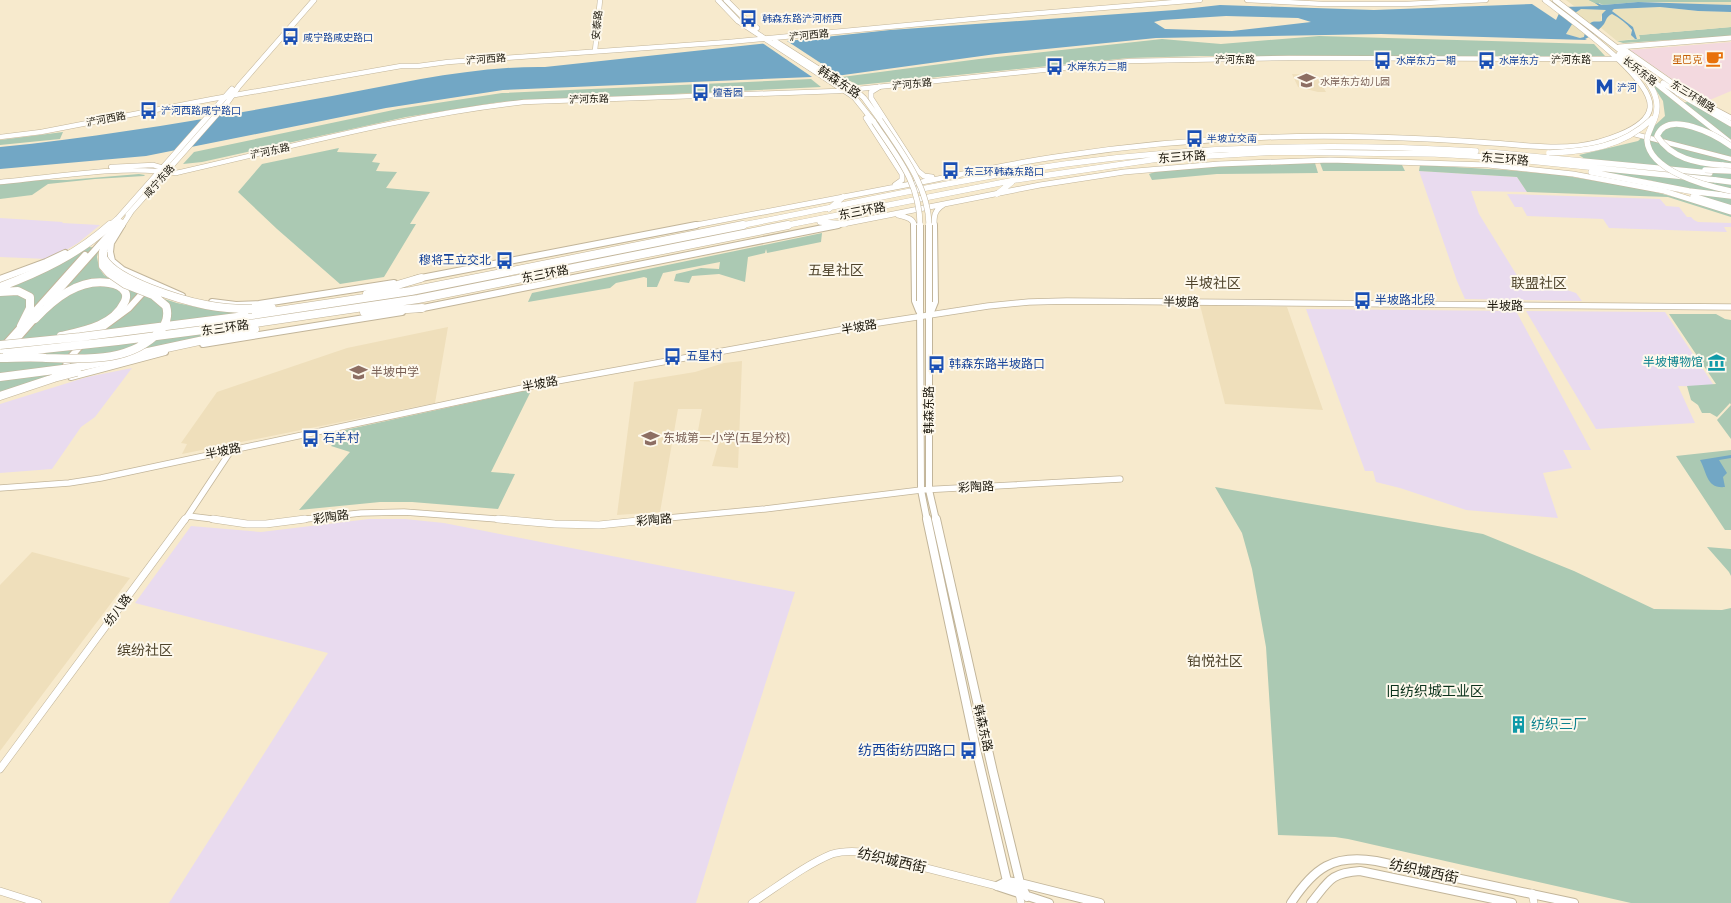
<svg xmlns="http://www.w3.org/2000/svg" width="1731" height="903" font-family="Jost,'Noto Sans SC',sans-serif">
<style>
.commercial{fill:#f3d9df}
.industrial{fill:#e9dbef}
.built{fill:#efdfbb}
.green{fill:#abc9b3}
.sand{fill:#ebe1bc}
.water{fill:#72a7c5;fill-rule:evenodd}
.pier{fill:#f7eacd}
.lines{fill:none;stroke-linecap:round;stroke-linejoin:round}
.minor-far2-casing{stroke:#c2b59a;stroke-width:5.5}
.minor-far1-casing{stroke:#c2b59a;stroke-width:7}
.minor-casing{stroke:#c2b59a;stroke-width:8}
.major-far2-casing{stroke:#c2b59a;stroke-width:6}
.major-far1-casing{stroke:#c2b59a;stroke-width:8}
.major-casing{stroke:#c2b59a;stroke-width:10}
.highway-far1-casing{stroke:#c2b59a;stroke-width:6}
.highway-casing{stroke:#c2b59a;stroke-width:9}
.minor-far2{stroke:#fff;stroke-width:4.5}
.minor-far1{stroke:#fff;stroke-width:5.5}
.minor{stroke:#fff;stroke-width:7}
.major-far2{stroke:#fff;stroke-width:5}
.major-far1{stroke:#fff;stroke-width:6}
.major{stroke:#fff;stroke-width:8}
.highway-far1{stroke:#fff;stroke-width:5.5}
.highway{stroke:#fff;stroke-width:8}
.major-bridge-far1-casing{stroke:#c2b59a;stroke-width:6;stroke-linecap:butt}
.major-bridge-casing{stroke:#c2b59a;stroke-width:8;stroke-linecap:butt}
.highway-bridge-far1-casing{stroke:#c2b59a;stroke-width:6;stroke-linecap:butt}
.highway-bridge-casing{stroke:#c2b59a;stroke-width:9;stroke-linecap:butt}
.major-bridge-far1{stroke:#fff;stroke-width:5}
.major-bridge{stroke:#fff;stroke-width:6}
.highway-bridge-far1{stroke:#fff;stroke-width:5.5}
.highway-bridge{stroke:#fff;stroke-width:8}
.labels{text-anchor:middle;dominant-baseline:central;stroke-width:4;stroke-linejoin:round;paint-order:stroke}
.far-transit-label{font-size:10px;fill:#164399;stroke:#fdf8ec;text-anchor:start}
.far-street-label{font-size:10px;fill:#1a160b;stroke:#fdf8ec}
.far-food-label{font-size:10px;fill:#c56008;stroke:#fdf8ec;text-anchor:end}
.far-education-label{font-size:10px;fill:#785e54;stroke:#fdf8ec;text-anchor:start}
.street-label{font-size:12px;fill:#1a160b;stroke:#fdf8ec}
.transit-label{font-size:12px;fill:#164399;stroke:#fdf8ec;text-anchor:start}
.culture-label{font-size:12px;fill:#0d838f;stroke:#fdf8ec;text-anchor:end}
.education-label{font-size:12px;fill:#785e54;stroke:#fdf8ec;text-anchor:start}
.quarter-label{font-size:14px;fill:#4f442c;stroke:#fdf8ec}
.near-park-label{font-size:14px;fill:#0c331c;stroke:#fdf8ec}
.near-culture-label{font-size:14px;fill:#0d838f;stroke:#fdf8ec;text-anchor:start}
.near-transit-label{font-size:14px;fill:#164399;stroke:#fdf8ec;text-anchor:end}
.near-street-label{font-size:14px;fill:#1a160b;stroke:#fdf8ec}
</style>
<rect width="100%" height="100%" fill="#f7eacd"/>
<!-- commercial -->
<path class="commercial" d="M1731,42V91L1705,102L1630,50Z"/>
<!-- industrial -->
<path class="industrial" d="M1419,171L1517,177L1527,192L1471,191L1479,214L1526,290L1564,289L1576,293L1582,301L1465,299L1457,281Z
M1507,194L1660,199L1666,206L1679,207L1687,217H1691L1694,220L1698,222L1731,223V227H1724L1727,232L1609,228L1603,219L1527,216L1522,207H1515Z
M0,218L63,222L62,223L100,225L78,243L63,252L48,259L0,257Z
M1306,309L1516,311L1591,450H1563L1572,468L1543,473L1558,518L1466,510L1400,488L1376,482L1373,471H1365Z
M1526,311L1665,312L1715,387L1678,386L1695,423L1596,429Z
M132,368L95,417L81,427L52,469L0,473V404L87,377Z
M369,519H405L444,523L795,592L726,806L696,903H169L328,653L135,603L191,526L261,532Z"/>
<!-- built -->
<path class="built" d="M1292,74L1316,75L1326,92H1318L1298,87Z
M1200,305L1287,307L1323,410L1225,404Z
M448,327L435,403L182,454L187,444L181,443L217,392L347,348Z
M742,361L738,468L712,466L719,442L698,441L697,436L702,409H678L660,512L617,515L634,382L695,372L724,363Z
M32,552L130,578L0,751V585Z"/>
<!-- green -->
<path class="green" d="M1588,0H1731V2H1638L1603,5L1599,3L1600,6Z
M1731,27V36L1623,43L1617,41L1640,39L1639,35Z
M1319,36L1594,44L1605,56H1200L1129,58L858,85L842,77L979,59L1162,39L1221,44Z
M811,79L821,87L500,102L406,117L202,162L183,164L194,152L398,109L502,93Z
M1650,81L1679,103L1688,102L1731,125V206L1653,181L1606,173L1579,155L1638,141L1665,116L1663,101Z
M63,132L60,139L0,145V140Z
M339,148L337,152L377,154L372,162L380,163L376,171L397,172L386,188L430,192L410,224H416L384,277L340,284L277,229L238,192L262,164Z
M1345,162L1395,163L1402,165L1405,171H1323L1320,163Z
M1294,163H1315L1318,173L1217,174L1152,180L1149,174L1158,171L1204,167Z
M1420,165L1506,170L1561,175L1643,189L1698,203L1731,214V217L1668,197L1527,192L1517,177L1419,171Z
M139,174L145,175L144,176L95,179L48,184L32,195L0,199V184L42,180H67Z
M822,233L821,242L767,253L766,249L765,253L748,257L745,282L719,274L692,276L689,283L674,281L676,274L701,268L719,269L720,262L663,273L657,287H647V278L644,277L616,283L610,288L528,302L532,293Z
M89,247L99,248L97,257L99,268L104,275L117,284L177,303L211,310L251,313L246,329L75,370L0,394V284L58,265Z
M1669,314H1716L1725,319L1731,320V439L1717,420L1731,405L1730,403L1717,417L1710,413H1702L1698,405L1691,400L1687,386L1716,384Z
M528,390L530,393L491,472L515,474L498,509L412,502H380L299,510L350,452L331,446L345,430Z
M1731,450V530H1725L1676,456Z
M1215,487L1483,534L1574,571L1654,609L1722,610L1731,608V903H1631L1348,839L1335,837L1278,835L1266,647L1252,569L1242,533Z
M1707,547L1731,549V576L1729,572Z"/>
<!-- sand -->
<path class="sand" d="M1566,0H1588L1600,6H1574Z
M1658,2H1731V5H1702Z
M1660,7L1698,11L1731,12V27L1639,35L1640,39H1637L1633,27L1612,11L1614,9Z
M1581,9L1607,10L1601,17L1602,21C1599,22 1595,21 1592,22C1587,25 1585,33 1584,37L1580,38L1566,34L1574,21L1575,13Z
M1612,14C1623,19 1632,25 1633,38L1635,39L1617,41L1600,27L1606,18Z"/>
<!-- water -->
<path class="water" d="M1638,2L1731,5V12L1698,11L1660,7L1614,9L1612,11L1633,27L1637,39H1635L1631,35L1632,30C1626,23 1620,18 1612,14C1606,17 1607,19 1604,24C1599,30 1592,36 1585,39L1587,40L1381,34L1156,38L996,54L836,76L503,90L386,108L146,156L0,169V147C111,136 222,116 332,96C403,83 473,66 545,67L890,30L1175,10L1220,5L1374,10L1532,4L1556,20L1562,7L1599,6L1595,3L1603,5ZM1581,9L1606,10L1602,14V21C1599,22 1594,21 1592,22C1586,25 1585,33 1584,37L1580,38L1566,34L1574,21L1575,13ZM1226,16L1298,18L1311,22L1232,31L1165,29L1154,22L1162,20Z
M1731,455V458L1719,460L1727,473L1723,477L1725,487C1706,489 1707,472 1700,460Z"/>
<!-- pier -->
<path class="pier" d="M784,39L842,77L815,79L761,42Z"/>
<g class="lines">
<defs>
<path id="minor-far2" d="M1247,0L1323,4H1406L1486,0
M595,51L600,0
M1629,131L1634,134L1731,159
M0,137L41,132L212,99L401,66H418L448,62L729,42L993,17L1200,0
M111,167L153,165L167,169
M0,182C58,177 118,165 176,173C291,147 406,115 524,102L838,91L1130,61L1289,58L1618,59"/>
<path id="minor-far1" d="M0,488L69,483L101,478L546,383L878,323L988,306L1029,302L1067,301L1731,307
M188,516L221,520
M185,520L232,449
M297,520L361,513L404,512L510,520
M646,520L765,509L921,490L1120,479"/>
<path id="minor" d="M213,519L247,524H266L305,519
M498,519L555,524L599,525L657,519
M0,769L185,519
M0,891L38,903
M1019,893L1021,903
M1532,893L1534,903
M752,903C777,887 805,865 832,854C842,851 853,851 863,852L997,886"/>
<path id="major-far2" d="M718,0L738,21L854,97L874,122
M726,0L743,17L757,28
M1555,0L1625,54
M775,41L836,80L854,89L864,98L880,120
M1619,47L1731,38
M1622,48L1695,99L1731,118
M1619,54L1731,143
M1663,83L1678,93
M879,87L871,92V98L918,171L924,176L932,177
M866,118L902,174V180L895,185
M128,215L227,103L239,86L314,0
M898,215C905,217 914,218 914,226
M112,225L232,89
M122,226L131,212
M691,226C771,211 851,196 932,180C973,172 1014,163 1055,157C1159,141 1267,134 1373,137C1413,138 1453,140 1492,143C1521,145 1549,149 1578,146C1596,144 1647,131 1650,108C1654,78 1568,18 1545,0
M833,226L1040,185L1124,172L1219,164L1330,160L1488,165L1573,174L1664,191L1731,212
M934,226C934,216 934,211 943,205"/>
<path id="major-far1" d="M122,225L111,243L110,252L112,261L123,270L182,296
M914,225L915,301L919,311
M0,279L46,262L65,253
M416,279L696,225
M920,301L921,490L927,520
M212,302L236,305L259,304L394,283
M929,302V490L936,520
M47,304L112,231
M418,309L838,225
M931,312L935,302L934,225
M91,336L129,308L148,287
M203,344L402,312
M0,350L85,255
M3,355L38,315
M63,373L68,360L83,343
M71,377L165,352"/>
<path id="major" d="M927,519L976,749L1007,881L1019,893
M936,519L993,772L1020,883L1027,897
M997,886L1007,881L1020,883L1100,903
M997,886L1049,903
M1291,903C1314,868 1333,854 1376,861L1574,903
M1311,903C1329,881 1330,873 1360,871L1512,903"/>
<path id="highway-far1" d="M1678,93L1731,124
M1488,152L1710,173
M1722,165L1731,166
M982,170L1001,172
M1591,172L1689,191L1731,196
M997,194L1012,182
M1693,196L1731,208
M829,209L843,197
M820,222L845,224
M109,226L116,220
M118,226L121,222
M738,226C846,205 955,180 1065,164C1202,145 1339,143 1476,151
M783,226L1015,180L1158,159L1277,152L1435,154L1489,157L1716,180"/>
<path id="highway" d="M104,248L118,225
M0,287C40,272 78,254 110,225
M0,292L18,291L30,297V308L21,326
M367,294L421,278
M252,309L272,308
M364,312L422,308
M245,316L411,291L743,225
M35,319C54,299 79,278 109,283C115,284 122,286 125,292C127,295 126,300 124,303C113,326 83,331 61,336
M242,325L418,299L788,225
M78,367L255,329
M0,396L54,378"/>
</defs>
<!-- minor-far2 casing -->
<use href="#minor-far2" class="minor-far2-casing"/>
<!-- minor-far1 casing -->
<use href="#minor-far1" class="minor-far1-casing"/>
<!-- minor casing -->
<use href="#minor" class="minor-casing"/>
<!-- major-far2 casing -->
<use href="#major-far2" class="major-far2-casing"/>
<!-- major-far1 casing -->
<use href="#major-far1" class="major-far1-casing"/>
<!-- major casing -->
<use href="#major" class="major-casing"/>
<!-- highway-far1 casing -->
<use href="#highway-far1" class="highway-far1-casing"/>
<!-- highway casing -->
<use href="#highway" class="highway-casing"/>
<!-- minor-far2 -->
<use href="#minor-far2" class="minor-far2"/>
<!-- minor-far1 -->
<use href="#minor-far1" class="minor-far1"/>
<!-- minor -->
<use href="#minor" class="minor"/>
<!-- major-far2 -->
<use href="#major-far2" class="major-far2"/>
<!-- major-far1 -->
<use href="#major-far1" class="major-far1"/>
<!-- major -->
<use href="#major" class="major"/>
<!-- highway-far1 -->
<use href="#highway-far1" class="highway-far1"/>
<!-- highway -->
<use href="#highway" class="highway"/>
<defs>
<path id="major-bridge-far1" d="M880,120C901,151 929,187 929,226
M874,122C897,157 920,182 920,226"/>
<path id="major-bridge" d="M920,225V301
M929,225V302"/>
<path id="highway-bridge-far1" d="M1647,80C1657,95 1661,108 1652,125C1650,130 1647,135 1647,140C1649,171 1706,186 1731,191
M1549,153C1589,151 1622,147 1652,119
M1722,165C1696,163 1672,159 1657,136C1668,109 1716,135 1731,146
M1705,170L1731,171
M1716,180L1731,182"/>
<path id="highway-bridge" d="M104,259C117,281 181,300 206,305C221,308 237,309 252,309
M0,345L80,337L245,316
M7,353L118,341L242,325
M0,358C15,358 31,357 46,358C86,359 130,363 160,331C166,325 169,315 166,306L153,295L125,284L109,273L103,266V252
M0,377L78,367
M54,378L77,372"/>
</defs>
<!-- major-bridge-far1 casing -->
<use href="#major-bridge-far1" class="major-bridge-far1-casing"/>
<!-- major-bridge casing -->
<use href="#major-bridge" class="major-bridge-casing"/>
<!-- highway-bridge-far1 casing -->
<use href="#highway-bridge-far1" class="highway-bridge-far1-casing"/>
<!-- highway-bridge casing -->
<use href="#highway-bridge" class="highway-bridge-casing"/>
<!-- major-bridge-far1 -->
<use href="#major-bridge-far1" class="major-bridge-far1"/>
<!-- major-bridge -->
<use href="#major-bridge" class="major-bridge"/>
<!-- highway-bridge-far1 -->
<use href="#highway-bridge-far1" class="highway-bridge-far1"/>
<!-- highway-bridge -->
<use href="#highway-bridge" class="highway-bridge"/>
</g>
<!-- icons -->
<defs>
<symbol id="bus-bare" viewBox="-9 -9 18 18"><path d="M-5-6H5V4H4V6H2V4H-2V6H-4V4H-5ZM-3.5-4V0h7V-4ZM-3.5 1.2v1.5H-2V1.2ZM2 1.2v1.5H3.5V1.2Z" fill="#1a4fb4" stroke="#fdf8ec" stroke-width="2.5" paint-order="stroke"/></symbol>
<symbol id="cafe-bare" viewBox="-9 -9 18 18"><path d="M-5.5-4.5H6V0H3Q3 3.5 0 3.5H-2.5Q-5.5 3.5-5.5 0ZM3-3.2v2h1.7v-2ZM-6 4.5H4V6H-6Z" fill="#e8710a" stroke="#fdf8ec" stroke-width="2.5" paint-order="stroke"/></symbol>
<symbol id="school-bare" viewBox="-9 -9 18 18"><path d="M0-5L7-2L0 1L-7-2ZM-4 1L0 2.5L4 1V4Q0 6-4 4Z" fill="#8d6e63" stroke="#fdf8ec" stroke-width="2.5" paint-order="stroke"/></symbol>
<symbol id="metro-bare" viewBox="-9 -9 18 18"><path d="M-5.5 5V-5H-3L0 0L3-5H5.5V5H3V-.5L0 4L-3-.5V5Z" fill="#1a4fb4" stroke="#fdf8ec" stroke-width="2.5" paint-order="stroke"/></symbol>
<symbol id="museum-bare" viewBox="-9 -9 18 18"><path d="M0-6L6-3V-2H-6V-3ZM-5-1h2V3h-2ZM-1-1h2V3h-2ZM3-1h2V3H3ZM-6 4H6V6H-6Z" fill="#0f9aa8" stroke="#fdf8ec" stroke-width="2.5" paint-order="stroke"/></symbol>
<symbol id="building-bare" viewBox="-9 -9 18 18"><path d="M-4-6H4V6H1V3H-1V6H-4ZM-2.5-4.3h1.7v1.8h-1.7ZM.8-4.3h1.7v1.8H.8ZM-2.5-1h1.7V.8h-1.7ZM.8-1h1.7V.8H.8Z" fill="#0f9aa8" stroke="#fdf8ec" stroke-width="2.5" paint-order="stroke"/></symbol>
</defs>
<g fill-rule="evenodd">
<use href="#bus-bare" x="736" y="6" width="25" height="25"/>
<use href="#bus-bare" x="278" y="24" width="25" height="25"/>
<use href="#cafe-bare" x="1702" y="46" width="25" height="25"/>
<use href="#bus-bare" x="1370" y="48" width="25" height="25"/>
<use href="#bus-bare" x="1474" y="48" width="25" height="25"/>
<use href="#bus-bare" x="1042" y="54" width="25" height="25"/>
<use href="#school-bare" x="1294" y="68" width="25" height="25"/>
<use href="#metro-bare" x="1592" y="74" width="25" height="25"/>
<use href="#bus-bare" x="688" y="80" width="25" height="25"/>
<use href="#bus-bare" x="136" y="98" width="25" height="25"/>
<use href="#bus-bare" x="1182" y="126" width="25" height="25"/>
<use href="#bus-bare" x="938" y="158" width="25" height="25"/>
<use href="#bus-bare" x="492" y="248" width="25" height="25"/>
<use href="#bus-bare" x="1350" y="288" width="25" height="25"/>
<use href="#bus-bare" x="660" y="344" width="25" height="25"/>
<use href="#museum-bare" x="1704" y="350" width="25" height="25"/>
<use href="#bus-bare" x="924" y="352" width="25" height="25"/>
<use href="#school-bare" x="346" y="360" width="25" height="25"/>
<use href="#bus-bare" x="298" y="426" width="25" height="25"/>
<use href="#school-bare" x="638" y="426" width="25" height="25"/>
<use href="#building-bare" x="1506" y="712" width="25" height="25"/>
<use href="#bus-bare" x="956" y="738" width="25" height="25"/>
</g>
<g class="labels">
<!-- far-transit labels -->
<g class="far-transit-label">
<text x="762" y="18">韩森东路浐河桥西</text>
<text x="303" y="37">咸宁路咸史路口</text>
<text x="1396" y="60">水岸东方一期</text>
<text x="1499" y="60">水岸东方</text>
<text x="1067" y="66">水岸东方二期</text>
<text x="1617" y="87">浐河</text>
<text x="713" y="92">檀香园</text>
<text x="161" y="110">浐河西路咸宁路口</text>
<text x="1207" y="138">半坡立交南</text>
<text x="964" y="171">东三环韩森东路口</text>
</g>
<!-- far-street labels -->
<g class="far-street-label">
<text transform="translate(597 25) rotate(-84)">安泰路</text>
<text transform="translate(809 35) rotate(-6)">浐河西路</text>
<text transform="translate(486 59) rotate(-4)">浐河西路</text>
<text x="1235" y="59">浐河东路</text>
<text x="1571" y="59">浐河东路</text>
<text transform="translate(1640 71) rotate(38)">长乐东路</text>
<text transform="translate(912 84) rotate(-6)">浐河东路</text>
<text transform="translate(1693 96) rotate(32)">东三环辅路</text>
<text transform="translate(589 99) rotate(-2)">浐河东路</text>
<text transform="translate(106 119) rotate(-11)">浐河西路</text>
<text transform="translate(270 151) rotate(-12)">浐河东路</text>
<text transform="translate(159 181) rotate(-48)">咸宁东路</text>
</g>
<!-- far-food labels -->
<g class="far-food-label">
<text x="1702" y="59">星巴克</text>
</g>
<!-- far-education labels -->
<g class="far-education-label">
<text x="1320" y="81">水岸东方幼儿园</text>
</g>
<!-- street labels -->
<g class="street-label">
<text transform="translate(839 82) rotate(33)">韩森东路</text>
<text transform="translate(1182 157) rotate(-4)">东三环路</text>
<text transform="translate(1505 159) rotate(5)">东三环路</text>
<text transform="translate(862 211) rotate(-11)">东三环路</text>
<text transform="translate(545 274) rotate(-11)">东三环路</text>
<text transform="translate(1181 302) rotate(1)">半坡路</text>
<text x="1505" y="306">半坡路</text>
<text transform="translate(859 327) rotate(-10)">半坡路</text>
<text transform="translate(225 328) rotate(-8)">东三环路</text>
<text transform="translate(540 384) rotate(-11)">半坡路</text>
<text transform="translate(929 410) rotate(-90)">韩森东路</text>
<text transform="translate(223 451) rotate(-12)">半坡路</text>
<text transform="translate(976 487) rotate(-3)">彩陶路</text>
<text transform="translate(331 517) rotate(-8)">彩陶路</text>
<text transform="translate(654 520) rotate(-5)">彩陶路</text>
<text transform="translate(118 610) rotate(-53)">纺八路</text>
<text transform="translate(983 728) rotate(77)">韩森东路</text>
</g>
<!-- transit labels -->
<g class="transit-label">
<text x="491" y="260" text-anchor="end">穆将王立交北</text>
<text x="1375" y="300">半坡路北段</text>
<text x="686" y="356">五星村</text>
<text x="949" y="364">韩森东路半坡路口</text>
<text x="323" y="438">石羊村</text>
</g>
<!-- culture labels -->
<g class="culture-label">
<text x="1703" y="362">半坡博物馆</text>
</g>
<!-- education labels -->
<g class="education-label">
<text x="371" y="372">半坡中学</text>
<text x="663" y="438">东城第一小学(五星分校)</text>
</g>
<!-- quarter labels -->
<g class="quarter-label">
<text x="836" y="270">五星社区</text>
<text x="1213" y="283">半坡社区</text>
<text x="1539" y="283">联盟社区</text>
<text x="145" y="650">缤纷社区</text>
<text x="1215" y="661">铂悦社区</text>
</g>
<!-- near-park labels -->
<g class="near-park-label">
<text x="1435" y="691">旧纺织城工业区</text>
</g>
<!-- near-culture labels -->
<g class="near-culture-label">
<text x="1531" y="724">纺织三厂</text>
</g>
<!-- near-transit labels -->
<g class="near-transit-label">
<text x="956" y="750">纺西街纺四路口</text>
</g>
<!-- near-street labels -->
<g class="near-street-label">
<text transform="translate(892 860) rotate(13)">纺织城西街</text>
<text transform="translate(1424 871) rotate(12)">纺织城西街</text>
</g>
</g>
</svg>
